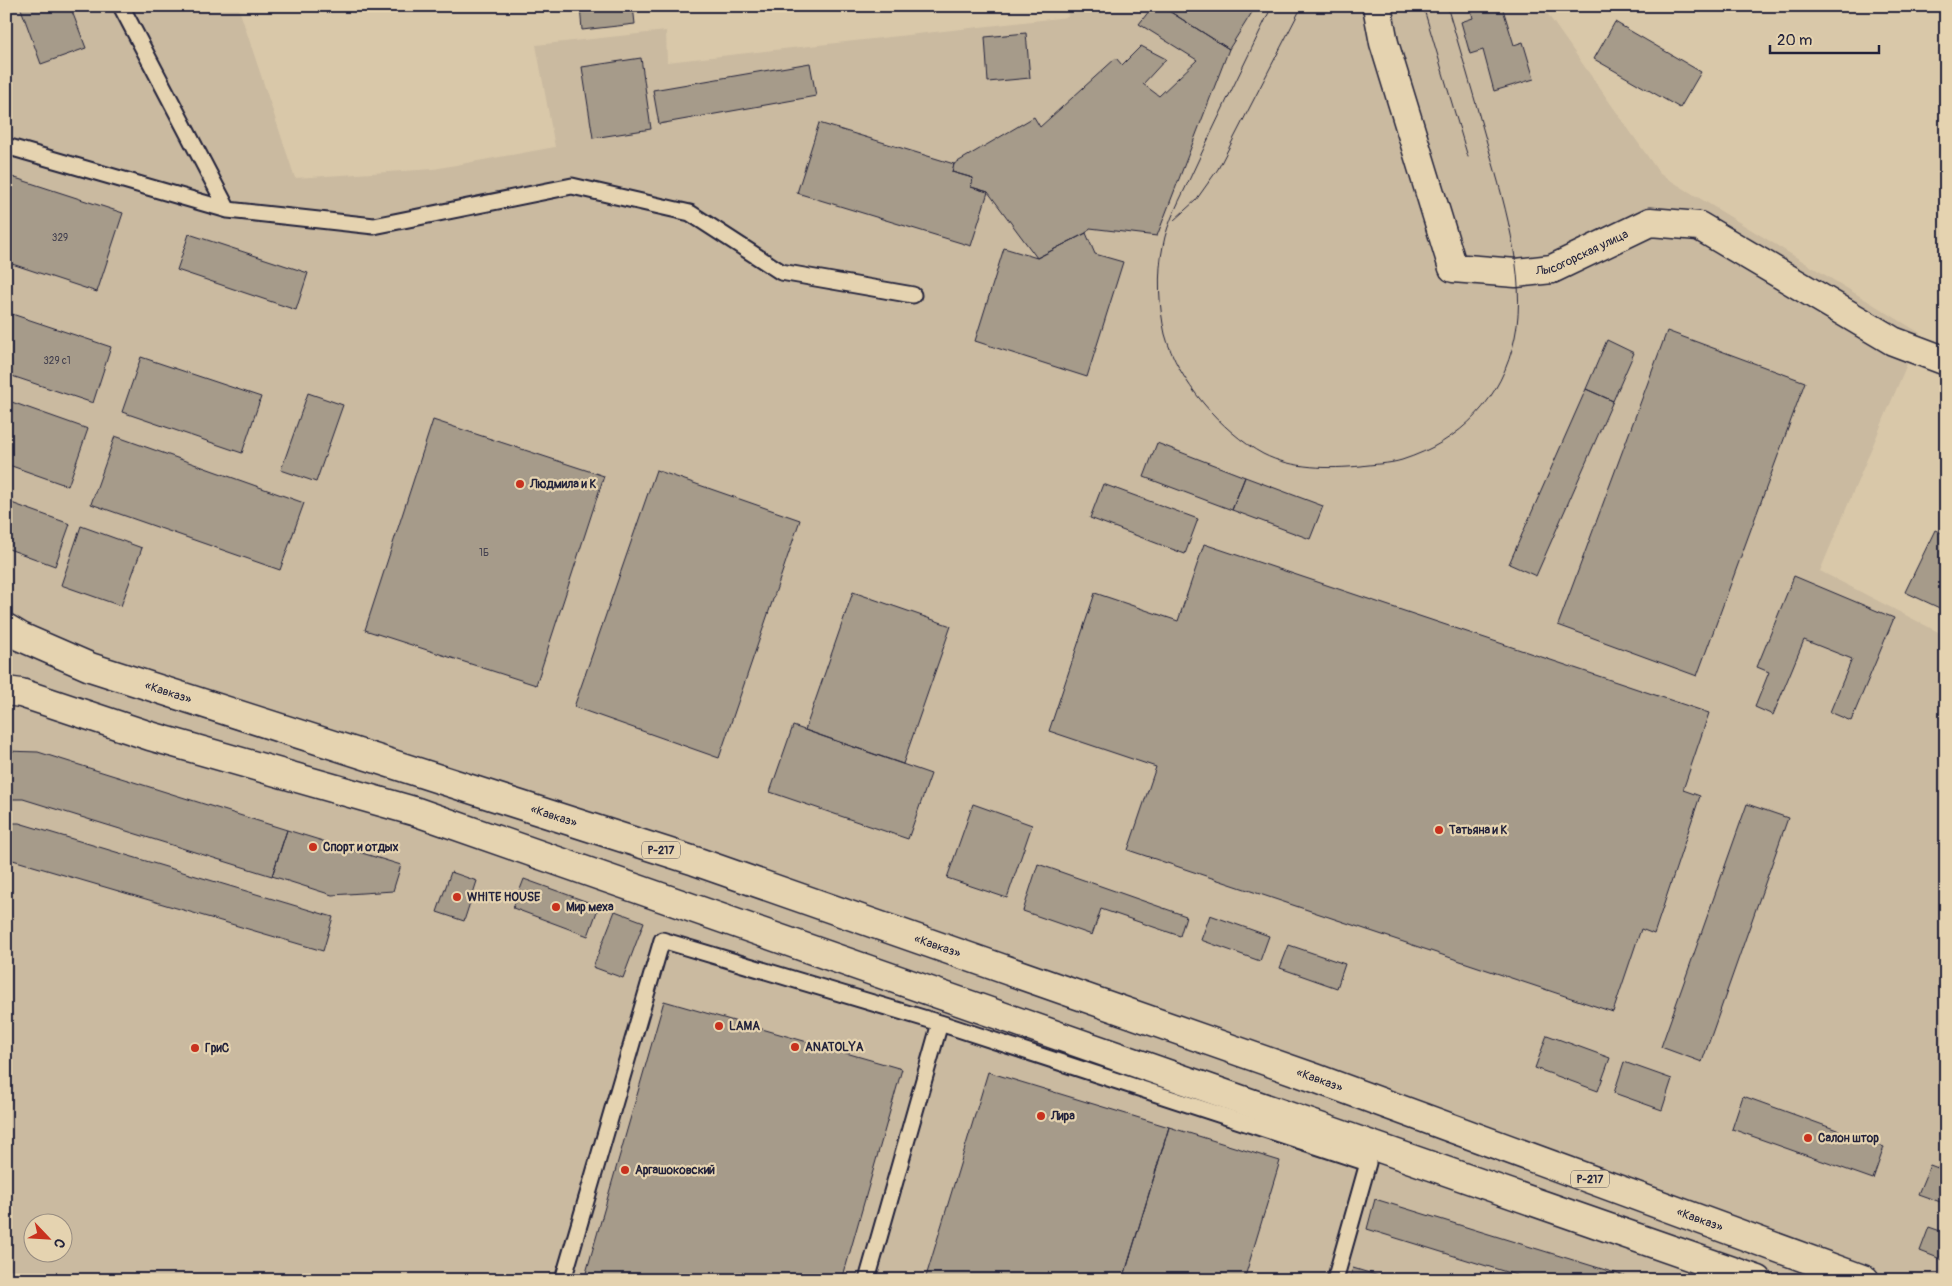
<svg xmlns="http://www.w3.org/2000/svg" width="1952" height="1286" font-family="Pangolin,sans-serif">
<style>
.built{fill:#cabaa0;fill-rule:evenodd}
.building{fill:#a69b8a;stroke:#22223b}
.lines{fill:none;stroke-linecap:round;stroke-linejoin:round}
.service-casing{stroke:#22223b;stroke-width:19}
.minor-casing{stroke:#22223b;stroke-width:31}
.primary-casing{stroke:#22223b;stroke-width:31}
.service{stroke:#e5d3b0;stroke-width:15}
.minor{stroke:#e5d3b0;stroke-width:28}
.primary{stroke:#e5d3b0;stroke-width:28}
.tram{stroke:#22223b;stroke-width:1}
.poi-dot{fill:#c8321e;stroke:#e5d3b0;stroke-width:2}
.labels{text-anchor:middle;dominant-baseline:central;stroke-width:4.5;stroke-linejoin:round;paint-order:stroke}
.number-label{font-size:10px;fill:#43404f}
.shield{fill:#e5d3b0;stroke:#5c575e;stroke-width:1}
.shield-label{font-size:11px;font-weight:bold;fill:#22223b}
.street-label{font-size:12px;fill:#22223b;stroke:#e5d3b0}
.poi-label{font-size:12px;font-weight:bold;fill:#22223b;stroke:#e5d3b0;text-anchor:start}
</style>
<rect width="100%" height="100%" fill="#d9c8a9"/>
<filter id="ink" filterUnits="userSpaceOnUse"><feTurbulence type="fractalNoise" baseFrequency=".02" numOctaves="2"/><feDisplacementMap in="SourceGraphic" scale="10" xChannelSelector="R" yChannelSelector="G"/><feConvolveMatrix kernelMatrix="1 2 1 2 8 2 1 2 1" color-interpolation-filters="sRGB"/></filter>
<g filter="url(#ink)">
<!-- built -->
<path class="built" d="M6,6H238L295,178L434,169L555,147L536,45L666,31L667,62L1068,17L1067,6H1542L1660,174L1920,333L1820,571L1946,636V1280H6ZM32,1224H62V1254H32Z"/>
<!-- building -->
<path class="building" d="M20,6H70L86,48L41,64Z
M580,6H633L635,24L582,30Z
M1153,6H1161L1229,49L1157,236L1090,228L1086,233L1037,258L988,192L971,187L973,178L952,172L954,164L1034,117L1040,127L1116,58L1122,65L1141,46L1166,59L1143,84L1159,96L1197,60L1139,24Z
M1161,6H1256L1229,49Z
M1470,6H1502L1514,45L1523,42L1534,79L1494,91L1483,50L1470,54L1461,22L1473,18Z
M1615,22L1701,72L1680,108L1594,59Z
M1026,33L1030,78L988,82L985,37Z
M641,58L651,129L593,138L582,67Z
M810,63L816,96L659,124L653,90Z
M819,123L954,164L952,172L973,178L971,187L988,192L971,246L797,193Z
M6,175L123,213L97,292L6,262Z
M1086,233L1095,254L1123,262L1087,377L975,341L1004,248L1037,258Z
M189,234L308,273L296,310L177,270Z
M6,312L111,347L93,403L6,374Z
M1667,331L1805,382L1697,676L1558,625Z
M1607,340L1634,353L1613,401L1586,389Z
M141,357L261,397L242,453L122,412Z
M1586,389L1613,401L1536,576L1509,564Z
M308,393L343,405L316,482L281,470Z
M6,400L88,429L68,486L6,464Z
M433,420L604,476L536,685L365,630Z
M115,436L304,503L280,570L91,504Z
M1157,443L1245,477L1232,510L1144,477Z
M656,470L800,520L719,758L574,707Z
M1245,477L1323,506L1310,539L1232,510Z
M1103,484L1198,519L1185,554L1090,518Z
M6,501L70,524L55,566L6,548Z
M81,526L142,548L121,606L61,585Z
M1935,530L1946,535V611L1905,592Z
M1204,544L1709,713L1683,790L1700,796L1654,934L1641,929L1613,1012L1128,850L1156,767L1049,731L1095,593L1178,621Z
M1794,576L1894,618L1851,721L1830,712L1852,659L1804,640L1773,715L1755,707L1769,672L1757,667Z
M853,592L951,626L903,764L805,730Z
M793,726L931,774L908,839L770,792Z
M6,751L38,752L287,830L272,876L23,799H6Z
M973,804L1032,825L1007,898L947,878Z
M1747,804L1788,818L1702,1062L1661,1047Z
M6,823H19L333,917L323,951L6,858Z
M287,830L401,865L393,891L332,895L272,876Z
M1038,864L1186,916L1180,936L1101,909L1092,935L1023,911Z
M451,872L477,881L464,921L437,912Z
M524,879L599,906L588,936L513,908Z
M615,911L644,922L623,978L593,967Z
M1210,915L1269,936L1260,961L1201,940Z
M1289,945L1345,964L1337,988L1280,968Z
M664,1001L902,1069L842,1280H584Z
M1547,1035L1610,1058L1598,1091L1535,1068Z
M1624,1062L1672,1079L1662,1110L1614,1093Z
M988,1072L1169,1127L1123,1280H925Z
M1743,1096L1884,1147L1873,1179L1732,1129Z
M1169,1127L1280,1161L1244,1280H1123Z
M1930,1165L1946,1171V1204L1918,1194Z
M1375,1199L1638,1280H1532L1367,1229Z
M1929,1227L1946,1233V1261L1920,1251Z
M1353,1268L1392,1280H1349Z"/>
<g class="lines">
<defs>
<path id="service" d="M121,6L228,210
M6,146L228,210L374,226L572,186L690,213L781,272L913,295
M563,1280L662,940L940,1023L1368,1163L1335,1280
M867,1280L940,1023"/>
<g id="minor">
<path id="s1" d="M1377,6L1384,43L1453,268L1516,273L1552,269L1650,222L1699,226L1893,341L1946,361"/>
</g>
<g id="primary">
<path id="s2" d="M6,628L21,637L90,667L695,861L1315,1078L1865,1280"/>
<path d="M6,691L21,693L150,736L417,812L1758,1280"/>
</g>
</defs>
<!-- service casing -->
<use href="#service" class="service-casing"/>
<!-- minor casing -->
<use href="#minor" class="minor-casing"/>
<!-- primary casing -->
<use href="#primary" class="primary-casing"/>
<!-- service -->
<use href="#service" class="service"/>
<!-- minor -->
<use href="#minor" class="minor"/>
<!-- primary -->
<use href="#primary" class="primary"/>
<!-- tram -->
<path class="tram" d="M1272,6C1245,63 1217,119 1191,176C1181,198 1167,222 1163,246C1157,274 1159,307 1165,334C1177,380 1222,432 1263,454C1292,469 1330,469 1361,466C1374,464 1389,464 1402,460C1461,441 1502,400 1515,337C1528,277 1502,195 1485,136C1473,93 1460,49 1447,6
M1423,6L1468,157
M1173,221L1196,200L1218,169L1302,6"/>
</g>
</g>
<!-- markers -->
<g class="poi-dot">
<circle cx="520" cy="484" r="5"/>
<circle cx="1439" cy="830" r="5"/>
<circle cx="313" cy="847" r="5"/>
<circle cx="457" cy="897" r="5"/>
<circle cx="556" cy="907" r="5"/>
<circle cx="719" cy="1026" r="5"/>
<circle cx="795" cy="1047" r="5"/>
<circle cx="195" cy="1048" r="5"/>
<circle cx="1041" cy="1116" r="5"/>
<circle cx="1808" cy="1138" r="5"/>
<circle cx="625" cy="1170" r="5"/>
</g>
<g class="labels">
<!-- number labels -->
<g class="number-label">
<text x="60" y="238">329</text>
<text x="57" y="361">329 с1</text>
<text x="484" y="553">1Б</text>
</g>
<!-- shield labels -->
<g class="shield">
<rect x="642" y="841.5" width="38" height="17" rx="4"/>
<rect x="1571" y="1170.5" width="38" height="17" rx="4"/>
</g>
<g class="shield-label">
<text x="661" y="850">Р-217</text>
<text x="1590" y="1179">Р-217</text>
</g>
<!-- street labels -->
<g class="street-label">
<text stroke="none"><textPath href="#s1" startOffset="406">Лысогорская улица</textPath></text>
<text stroke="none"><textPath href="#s2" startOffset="175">«Кавказ»</textPath></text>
<text stroke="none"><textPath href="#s2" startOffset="580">«Кавказ»</textPath></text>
<text stroke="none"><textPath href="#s2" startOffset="985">«Кавказ»</textPath></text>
<text stroke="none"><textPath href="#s2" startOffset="1390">«Кавказ»</textPath></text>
<text stroke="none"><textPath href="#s2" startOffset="1795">«Кавказ»</textPath></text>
</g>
<!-- poi labels -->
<g class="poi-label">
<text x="530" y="484">Людмила и К</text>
<text x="1449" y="830">Татьяна и К</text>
<text x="323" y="847">Спорт и отдых</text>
<text x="467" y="897">WHITE HOUSE</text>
<text x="566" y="907">Мир меха</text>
<text x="729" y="1026">LAMA</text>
<text x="805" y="1047">ANATOLYA</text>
<text x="205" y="1048">ГриС</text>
<text x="1051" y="1116">Лира</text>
<text x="1818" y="1138">Салон штор</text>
<text x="635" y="1170">Аргашоковский</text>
</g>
</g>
<!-- margin -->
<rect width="1952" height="1286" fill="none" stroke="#e5d3b0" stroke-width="25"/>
<rect x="12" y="12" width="1927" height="1261" fill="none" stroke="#22223b" stroke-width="2" filter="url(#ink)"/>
<!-- north arrow -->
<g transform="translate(48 1238) rotate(115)"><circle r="24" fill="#e5d3b0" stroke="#978c81"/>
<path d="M0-4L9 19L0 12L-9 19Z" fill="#c8321e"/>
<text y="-8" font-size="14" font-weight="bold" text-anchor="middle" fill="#22223b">С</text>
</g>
<!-- scale -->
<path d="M1770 45v8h109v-8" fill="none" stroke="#22223b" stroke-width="2.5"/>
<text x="1777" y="45" font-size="15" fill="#22223b" stroke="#e5d3b0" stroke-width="4" paint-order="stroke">20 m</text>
</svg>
